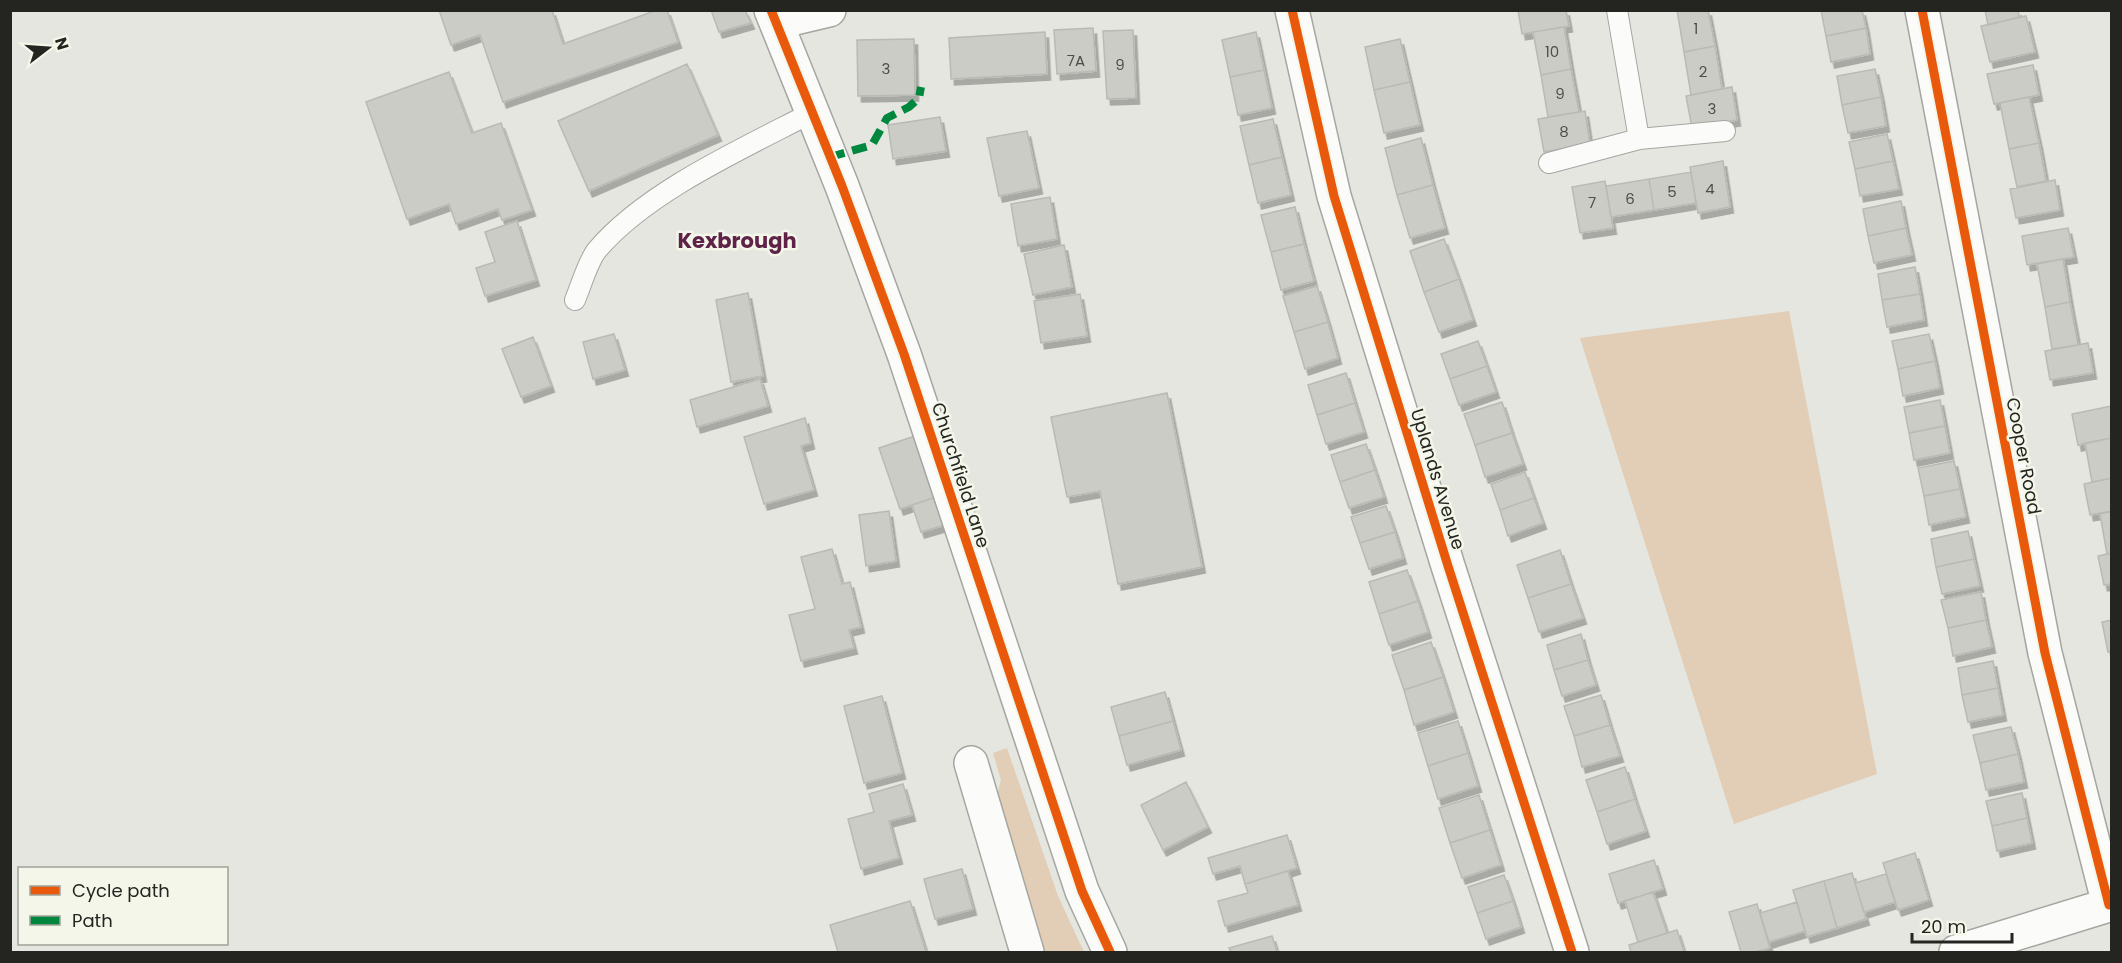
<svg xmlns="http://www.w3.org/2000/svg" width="2122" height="963" font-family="Poppins,sans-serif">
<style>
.green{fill:#e2cdb6}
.building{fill:#ccccc7;stroke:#bab9b4;stroke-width:1.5;filter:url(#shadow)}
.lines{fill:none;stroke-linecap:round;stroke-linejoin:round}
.lane-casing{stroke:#a5a6a1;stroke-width:22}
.street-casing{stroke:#a5a6a1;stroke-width:36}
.secondary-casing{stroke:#a5a6a1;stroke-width:36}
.lane{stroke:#fbfbfa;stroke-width:20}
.street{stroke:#fbfbfa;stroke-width:33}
.secondary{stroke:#fbfbfa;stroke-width:33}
.quiet{stroke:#00873e;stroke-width:8;stroke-dasharray:15 8;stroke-linecap:butt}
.cycleway-casing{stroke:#f3f6e9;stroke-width:13}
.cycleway{stroke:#e8590c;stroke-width:9}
.labels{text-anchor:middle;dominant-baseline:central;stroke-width:5;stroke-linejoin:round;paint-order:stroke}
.number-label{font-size:15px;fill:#4e4f4a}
.street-label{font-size:18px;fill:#242520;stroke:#f3f6e9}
.quarter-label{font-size:21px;font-weight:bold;fill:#5f2349;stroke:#f3f6e9}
</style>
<defs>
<filter id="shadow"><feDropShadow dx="3.5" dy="6" stdDeviation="0" flood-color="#0004"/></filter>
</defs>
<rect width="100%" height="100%" fill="#e5e6df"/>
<!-- green -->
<path class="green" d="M1789,311L1877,774L1734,824L1580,338Z
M1007,748L1058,896L1084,952H1041L997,795L1001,780L993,753Z"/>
<!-- building -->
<path class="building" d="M439,10H552L563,44L657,10H667L678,42L503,102L480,35L451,45Z
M711,10H745L751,23L719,32Z
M1518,10H1566L1569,26L1522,34Z
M1677,10H1708L1715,46L1684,52Z
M1821,10H1862L1866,28L1826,36Z
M1985,10H2018L2019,17L1988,25Z
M2026,16L2035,52L1990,62L1981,26Z
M1564,27L1571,69L1541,75L1533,32Z
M1093,28L1096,71L1057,74L1054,30Z
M1866,28L1870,54L1831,62L1826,36Z
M1133,30L1136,98L1107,99L1103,31Z
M1045,32L1047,74L951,79L949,38Z
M1256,32L1264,70L1230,77L1222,40Z
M914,39L915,95L858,96L857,40Z
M1400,39L1410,82L1374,90L1365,47Z
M1715,46L1722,89L1691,95L1684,52Z
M687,64L718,135L589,191L558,121Z
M2033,65L2039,95L1994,104L1987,74Z
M1571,69L1579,112L1548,117L1541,75Z
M1875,69L1881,97L1842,105L1837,76Z
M1264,70L1272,108L1238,115L1230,77Z
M449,72L472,133L501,123L532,210L502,220L498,209L456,224L449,204L407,219L366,102Z
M1410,82L1420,125L1384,133L1374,90Z
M1732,87L1737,120L1692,128L1686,96Z
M1881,97L1886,126L1848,133L1842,105Z
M2029,97L2039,143L2009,149L2000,103Z
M1585,111L1590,144L1544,152L1538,119Z
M940,117L946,151L893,159L888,125Z
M1273,119L1282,157L1249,165L1240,126Z
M1027,131L1039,188L999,196L987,138Z
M1887,134L1893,161L1855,169L1849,142Z
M1421,138L1433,185L1397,195L1385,148Z
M2039,143L2046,181L2017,187L2009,149Z
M1282,157L1291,195L1258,203L1249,165Z
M1723,161L1730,207L1698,213L1690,167Z
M1893,161L1899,189L1860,196L1855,169Z
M1691,172L1696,203L1654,210L1649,179Z
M1649,179L1654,210L1611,217L1606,186Z
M2055,180L2060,210L2016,218L2010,189Z
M1605,181L1613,228L1580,233L1572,187Z
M1433,185L1445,228L1410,238L1397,195Z
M1050,197L1057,239L1018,246L1011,204Z
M1901,201L1906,228L1868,236L1863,209Z
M1295,207L1304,244L1271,252L1261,215Z
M517,221L536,280L485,296L476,268L495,262L485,232Z
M1906,228L1912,255L1874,263L1868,236Z
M2068,228L2074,257L2027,265L2022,236Z
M1444,239L1459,279L1424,292L1410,251Z
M1304,244L1314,281L1281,290L1271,252Z
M1064,245L1072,287L1033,295L1024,254Z
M2063,259L2070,302L2045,307L2037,264Z
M1915,267L1920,294L1882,300L1878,274Z
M1459,279L1473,320L1439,332L1424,292Z
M1317,286L1328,322L1294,332L1283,296Z
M748,293L763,376L731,382L716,300Z
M1080,294L1087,336L1041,343L1034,301Z
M1920,294L1924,320L1887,327L1882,300Z
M2070,302L2078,345L2052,349L2045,307Z
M1328,322L1338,358L1305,369L1294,332Z
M614,334L625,370L593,379L583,342Z
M1929,334L1935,361L1898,369L1892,341Z
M533,337L551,386L521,397L502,349Z
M1478,341L1487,366L1450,379L1441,354Z
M2088,343L2093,373L2050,380L2045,351Z
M1935,361L1940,388L1903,396L1898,369Z
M1487,366L1496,392L1459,405L1450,379Z
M1346,373L1355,403L1317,415L1308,385Z
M760,379L768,406L697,427L690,400Z
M1167,393L1202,567L1118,584L1100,491L1067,497L1051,417Z
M1940,400L1945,426L1909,433L1904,407Z
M1502,402L1512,433L1475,445L1464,414Z
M1355,403L1364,432L1326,444L1317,415Z
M2112,406V438L2078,445L2072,414Z
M805,418L811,443L801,446L814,490L764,504L744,437Z
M1945,426L1950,453L1914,460L1909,433Z
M1512,433L1523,464L1485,477L1475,445Z
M915,436L936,497L900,509L879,448Z
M2112,438V478L2092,482L2085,443Z
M1366,444L1375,470L1340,482L1331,455Z
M1954,461L1960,489L1924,496L1918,468Z
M1375,470L1384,497L1349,508L1340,482Z
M1525,472L1534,498L1500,510L1491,484Z
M2112,478V511L2090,515L2084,484Z
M1960,489L1966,517L1929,525L1924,496Z
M936,497L945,525L921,532L912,505Z
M1534,498L1543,523L1508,536L1500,510Z
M1386,506L1395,532L1360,543L1351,517Z
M889,511L896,561L866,566L859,515Z
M2112,511V553L2107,554L2100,514Z
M1968,531L1974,559L1936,567L1931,539Z
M1395,532L1403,558L1369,569L1360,543Z
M832,549L842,584L850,582L861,627L849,630L854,648L801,661L789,615L815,609L801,557Z
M1560,550L1571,584L1528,598L1517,565Z
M2112,553V584L2104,585L2098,556Z
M1974,559L1980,586L1942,594L1936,567Z
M1407,570L1418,601L1379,614L1369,582Z
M1571,584L1583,618L1539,632L1528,598Z
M1981,592L1986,620L1948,628L1941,600Z
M1418,601L1428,632L1389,645L1379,614Z
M1986,620L1992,647L1953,656L1948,628Z
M2112,620V651L2108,652L2102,622Z
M1581,634L1588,660L1554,670L1547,645Z
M1431,642L1443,677L1404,690L1392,655Z
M1588,660L1596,685L1562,696L1554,670Z
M1993,661L1998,688L1962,695L1958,668Z
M1443,677L1454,712L1414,725L1404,690Z
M1998,688L2003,715L1968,722L1962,695Z
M1165,692L1173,721L1119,736L1111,707Z
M1601,695L1610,725L1574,736L1564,706Z
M882,696L902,773L864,783L844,706Z
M1173,721L1181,750L1127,765L1119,736Z
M1458,721L1468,753L1428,766L1418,733Z
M1610,725L1620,756L1582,767L1574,736Z
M2011,727L2018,754L1980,763L1973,735Z
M1468,753L1478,786L1438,799L1428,766Z
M2018,754L2024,782L1986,790L1980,763Z
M1625,767L1635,799L1597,812L1586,780Z
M1186,782L1208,827L1163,850L1141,805Z
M903,784L912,815L889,821L899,858L861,869L848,819L874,812L869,794Z
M2022,793L2027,818L1992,826L1986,801Z
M1479,795L1490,830L1450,843L1439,808Z
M1635,799L1646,831L1607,844L1597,812Z
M2027,818L2032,843L1997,851L1992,826Z
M1490,830L1501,865L1462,878L1450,843Z
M1287,835L1297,868L1245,884L1240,866L1213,874L1208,858Z
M1915,853L1929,900L1898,910L1883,863Z
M1654,860L1663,889L1618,903L1609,874Z
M962,869L973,909L935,919L924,879Z
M1288,871L1298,905L1225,926L1218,901L1248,893L1245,884Z
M1852,873L1866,919L1837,928L1824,881Z
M1886,874L1895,902L1864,912L1855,883Z
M1504,875L1513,901L1477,913L1468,887Z
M1824,881L1837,928L1807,937L1793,890Z
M1653,892L1667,933L1638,942L1625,901Z
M910,901L926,952H838L830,925Z
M1513,901L1521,927L1486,939L1477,913Z
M1797,902L1805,931L1769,942L1760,913Z
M1757,904L1770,948L1755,952H1741L1729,912Z
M1677,930L1684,952H1631L1629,945Z
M1272,936L1277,952H1231L1229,948Z"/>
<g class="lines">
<defs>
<path id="lane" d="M1617,10L1639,139
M1549,163L1639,139L1725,131
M575,300C581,286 588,261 597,250C647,191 744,148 813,112"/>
<path id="street" d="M1292,10L1334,196L1448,566L1572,952
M1922,10L2045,653L2109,905
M971,763L1027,952
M1956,952L2112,904"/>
<path id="secondary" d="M771,10L842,186L904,354L1082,891L1110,952
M778,25L795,18L829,10"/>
</defs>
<!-- lane casing -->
<use href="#lane" class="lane-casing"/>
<!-- street casing -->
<use href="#street" class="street-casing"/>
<!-- secondary casing -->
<use href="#secondary" class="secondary-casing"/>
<!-- lane -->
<use href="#lane" class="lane"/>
<!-- street -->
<use href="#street" class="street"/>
<!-- secondary -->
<use href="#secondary" class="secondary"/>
<!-- quiet -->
<path class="quiet" d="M830,157L872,145L887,118L909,107L919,98L921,87"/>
<defs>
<path id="cycleway" d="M771,10L842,186L904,354L1082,891L1110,952
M1292,10L1334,196L1448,566L1572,952
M1922,10L2045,653L2109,905"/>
</defs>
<!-- cycleway casing -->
<use href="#cycleway" class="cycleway-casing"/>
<!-- cycleway -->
<use href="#cycleway" class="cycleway"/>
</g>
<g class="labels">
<!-- number labels -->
<g class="number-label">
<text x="1696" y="28">1</text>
<text x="1552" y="51">10</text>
<text x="1076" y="60">7A</text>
<text x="1120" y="64">9</text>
<text x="886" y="68">3</text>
<text x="1703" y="71">2</text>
<text x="1560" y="93">9</text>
<text x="1712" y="108">3</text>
<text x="1564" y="131">8</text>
<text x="1710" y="188">4</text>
<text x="1672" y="191">5</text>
<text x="1630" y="198">6</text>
<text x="1592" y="202">7</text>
</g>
<!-- street labels -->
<g class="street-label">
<text transform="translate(2024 456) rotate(79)">Cooper Road</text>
<text transform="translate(961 475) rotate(72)">Churchfield Lane</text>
<text transform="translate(1438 479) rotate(73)">Uplands Avenue</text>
</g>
<!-- quarter labels -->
<g class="quarter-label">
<text x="737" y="240">Kexbrough</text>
</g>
</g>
<!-- border -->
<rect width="2122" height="963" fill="none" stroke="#242520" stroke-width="24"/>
<!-- legend -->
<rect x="18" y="867" width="210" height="78" fill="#f3f6e9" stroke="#a0a299" stroke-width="1.5"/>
<rect x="30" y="886" width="30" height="9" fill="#e8590c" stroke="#a0a299" stroke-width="1.5"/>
<text x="72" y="897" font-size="18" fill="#242520">Cycle path</text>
<rect x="30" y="916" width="30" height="9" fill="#00873e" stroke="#a0a299" stroke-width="1.5"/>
<text x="72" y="927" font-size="18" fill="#242520">Path</text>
<!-- north arrow -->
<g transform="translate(48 48) rotate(73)" stroke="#f3f6e9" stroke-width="4.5" paint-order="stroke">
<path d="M0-4.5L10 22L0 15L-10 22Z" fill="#242520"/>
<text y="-9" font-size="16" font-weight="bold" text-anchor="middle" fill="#242520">N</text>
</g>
<!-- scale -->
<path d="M1912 933v9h100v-9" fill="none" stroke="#242520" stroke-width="3"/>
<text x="1921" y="933" font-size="18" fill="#242520" stroke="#f3f6e9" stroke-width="4.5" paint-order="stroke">20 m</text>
</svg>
